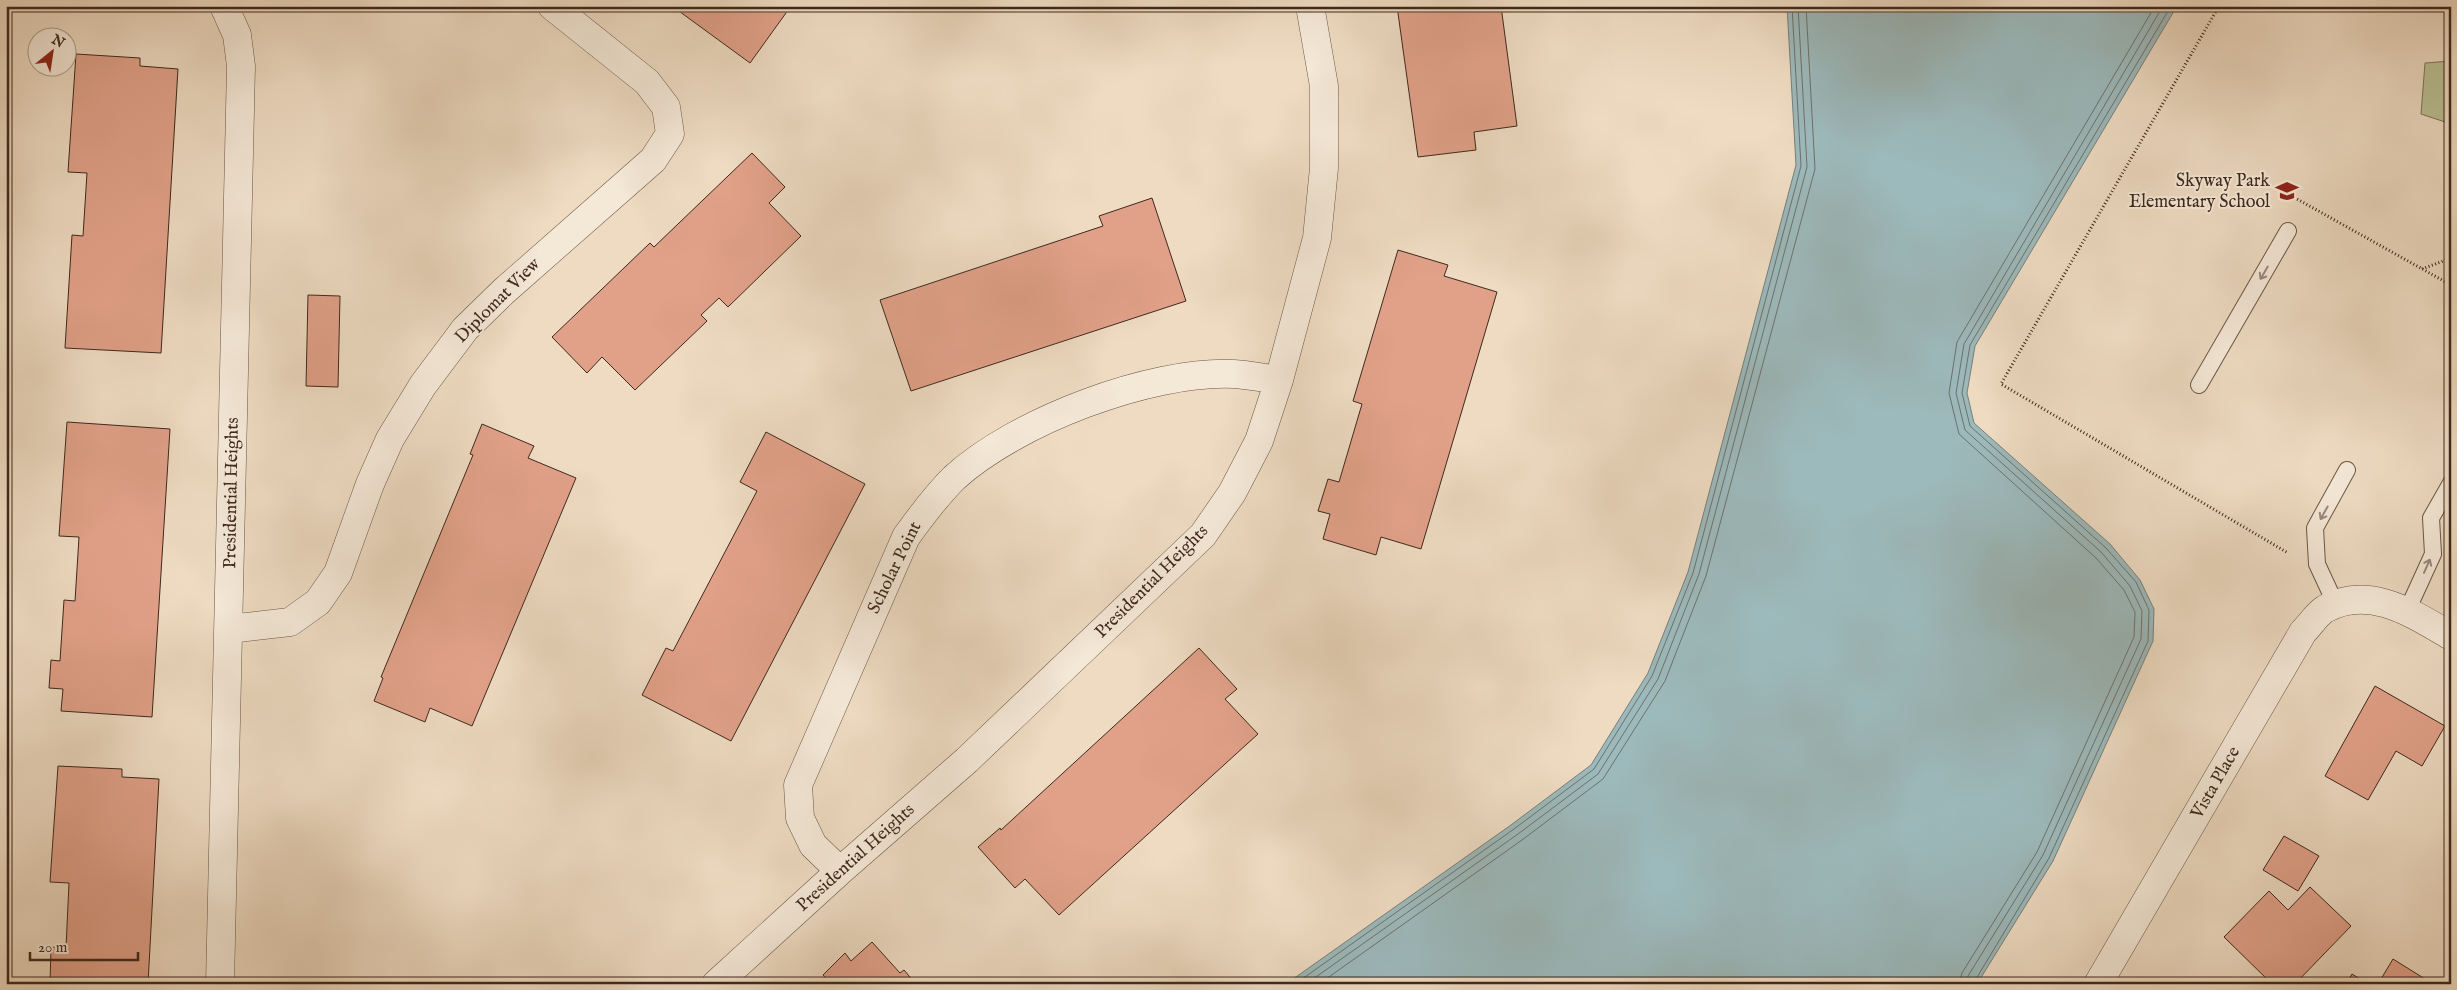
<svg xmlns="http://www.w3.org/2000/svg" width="2457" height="990" font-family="'IM FELL English',serif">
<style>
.green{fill:#bac093;stroke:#7c7458}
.water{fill:#9cb9bb;stroke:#767f7b}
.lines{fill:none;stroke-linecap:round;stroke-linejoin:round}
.shore{stroke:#6d716c;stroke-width:1}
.building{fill:#e1a189;stroke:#3e291c}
.service-casing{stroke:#6a5646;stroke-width:18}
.minor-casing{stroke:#6a5646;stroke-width:29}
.path{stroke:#3e291c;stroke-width:3;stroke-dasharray:1 2.5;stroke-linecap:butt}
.service{stroke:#f4e8d7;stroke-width:16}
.minor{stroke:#f4e8d7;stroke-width:28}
.oneway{stroke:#99887a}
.labels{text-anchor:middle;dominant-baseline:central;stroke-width:4;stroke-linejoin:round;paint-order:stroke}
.poi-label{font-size:18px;fill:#3e291c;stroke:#f4e8d7;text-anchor:end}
.street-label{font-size:18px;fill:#3e291c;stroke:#f4e8d7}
</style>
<rect width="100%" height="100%" fill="#eedbc2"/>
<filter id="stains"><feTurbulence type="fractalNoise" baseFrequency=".004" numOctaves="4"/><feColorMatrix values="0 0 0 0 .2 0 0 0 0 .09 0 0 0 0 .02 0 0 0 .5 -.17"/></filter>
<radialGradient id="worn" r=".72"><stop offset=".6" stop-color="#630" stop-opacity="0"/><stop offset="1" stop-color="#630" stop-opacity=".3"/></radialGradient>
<!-- green -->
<path class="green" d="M2451,61V124L2421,114L2425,63Z"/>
<!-- water -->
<path class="water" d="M1787,6H2177L1975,346L1967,393L1974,423L2110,544L2140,580L2154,609L2153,641L2053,861L1977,984H1286L1511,825L1591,765L1648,673L1688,572L1796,165Z"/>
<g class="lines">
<!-- shore -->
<path class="shore" d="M1295,984L1514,829L1594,769L1652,676L1693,573L1801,166L1792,6
M1306,984L1518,834L1598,774L1658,679L1699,574L1807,167L1798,6
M1319,984L1522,840L1603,779L1665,681L1706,576L1815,169L1806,6
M1959,984L1962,973L2037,852L2134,637L2135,612L2124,590L2096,558L1959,434L1949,393L1957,342L2155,6
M1967,984L1968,976L2043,855L2141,639L2142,611L2130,586L2101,552L1965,430L1956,393L1964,344L2163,6
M1973,984L2049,858L2148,641L2149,610L2136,582L2106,548L1970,426L1962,393L1970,345L2171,6"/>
</g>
<!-- building -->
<path class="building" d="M672,6H791L750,63Z
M1397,6H1501L1517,126L1474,132L1476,150L1418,157Z
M76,54L140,58V66L178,69L161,353L65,348L72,235L83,236L87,173L68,172Z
M752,153L785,187L769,203L801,236L728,307L719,298L701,315L707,321L635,390L602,357L587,373L552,337L650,243L654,247Z
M1152,198L1186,301L911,391L880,300L1103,226L1099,216Z
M1398,250L1448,265L1444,276L1497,292L1421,549L1381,537L1376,555L1323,539L1330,514L1318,511L1328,479L1339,482L1362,404L1353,401Z
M308,295L340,296L338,387L306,386Z
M67,422L170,429L152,717L61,711L63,689L49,688L51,660L60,661L64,600L75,601L79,537L59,536Z
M482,424L534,446L528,458L576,478L472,726L430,708L425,722L374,701L383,678L381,677L473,455L470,454Z
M766,432L865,484L731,741L642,695L666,648L673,651L757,491L740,482Z
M1199,648L1237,689L1225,699L1258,734L1059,915L1025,879L1015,888L978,847L1000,828L1001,830Z
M2375,686L2445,726L2422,766L2396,751L2368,800L2325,776Z
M58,766L122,769V777L159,779L148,984H50L51,947L66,948L69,883L50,882Z
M2284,836L2319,856L2298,891L2263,870Z
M2310,887L2351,926L2295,984H2272L2224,937L2269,891L2288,910Z
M872,942L900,973L904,970L915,983L827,984L829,982L823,975L845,953L851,961Z
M2393,959L2433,984H2378Z
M2352,974L2368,984H2346Z"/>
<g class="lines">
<defs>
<path id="service" d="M2199,385L2288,231
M2336,605L2317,564L2315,528L2347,470
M2407,611L2433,554L2431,518L2451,483"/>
<path id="minor" d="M230,629L290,622L318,602L338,573L370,484L390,439L423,385L465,329L504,291L653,160L670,134L666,107L647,82L552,6
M840,871L813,845L800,818L798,785L906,537C921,516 936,496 954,478C1015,422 1150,370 1234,374C1249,375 1264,378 1279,380
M220,984L241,66L237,35L224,6
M716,984L840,871L967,760L1203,535L1232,493L1259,441L1279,380L1317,238L1324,168V86L1310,6
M2098,984L2303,632C2310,625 2317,614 2325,609C2369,584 2413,614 2451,636"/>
</defs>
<!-- service casing -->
<use href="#service" class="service-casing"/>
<!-- minor casing -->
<use href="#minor" class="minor-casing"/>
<!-- path -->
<path class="path" d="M2219,6L2001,384L2288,553
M2288,194L2451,285
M2422,269L2451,258"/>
<!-- service -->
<use href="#service" class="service"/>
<!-- minor -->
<use href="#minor" class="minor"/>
</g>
<!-- one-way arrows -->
<defs><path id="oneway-shaft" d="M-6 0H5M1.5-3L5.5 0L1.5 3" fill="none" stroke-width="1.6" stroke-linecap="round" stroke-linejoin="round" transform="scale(1.25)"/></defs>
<g class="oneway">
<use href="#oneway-shaft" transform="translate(2264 273) rotate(120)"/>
<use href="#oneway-shaft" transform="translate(2324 513) rotate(119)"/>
<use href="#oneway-shaft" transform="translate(2427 566) rotate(-66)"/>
</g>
<!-- icons -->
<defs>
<symbol id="school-bare" viewBox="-9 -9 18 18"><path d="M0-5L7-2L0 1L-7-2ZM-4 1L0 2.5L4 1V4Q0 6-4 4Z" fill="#8f2418" stroke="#f4e8d7" stroke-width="2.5" paint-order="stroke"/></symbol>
</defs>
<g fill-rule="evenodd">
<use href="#school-bare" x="2271" y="175" width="32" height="32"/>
</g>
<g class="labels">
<!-- poi labels -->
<g class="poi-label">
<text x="2270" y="181">Skyway Park<tspan x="2270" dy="21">Elementary School</tspan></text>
</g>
<!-- street labels -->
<g class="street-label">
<text transform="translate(498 301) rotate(-45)">Diplomat View</text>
<text transform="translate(232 493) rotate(-89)">Presidential Heights</text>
<text transform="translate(895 568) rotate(-64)">Scholar Point</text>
<text transform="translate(1152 582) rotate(-45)">Presidential Heights</text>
<text transform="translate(2216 783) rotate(-60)">Vista Place</text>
<text transform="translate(856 858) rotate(-42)">Presidential Heights</text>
</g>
</g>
<!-- margin -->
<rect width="2457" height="990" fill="none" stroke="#eedbc2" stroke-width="25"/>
<rect x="8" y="8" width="2442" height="975" fill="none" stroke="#3e291c" stroke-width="2.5"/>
<rect x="12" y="12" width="2432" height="965" fill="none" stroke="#3e291c"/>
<!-- north arrow -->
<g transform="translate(52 52) rotate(30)"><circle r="24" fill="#f4e8d7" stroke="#ab9c8c"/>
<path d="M0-4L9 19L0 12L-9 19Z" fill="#8f2418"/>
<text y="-8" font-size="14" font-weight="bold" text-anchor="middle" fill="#3e291c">N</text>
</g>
<!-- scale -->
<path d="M30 952v8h108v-8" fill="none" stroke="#3e291c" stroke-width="2.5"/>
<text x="38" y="952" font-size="15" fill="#3e291c" stroke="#f4e8d7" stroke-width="4" paint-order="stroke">20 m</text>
<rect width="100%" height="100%" filter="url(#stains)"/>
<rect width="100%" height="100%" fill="url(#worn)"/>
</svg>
